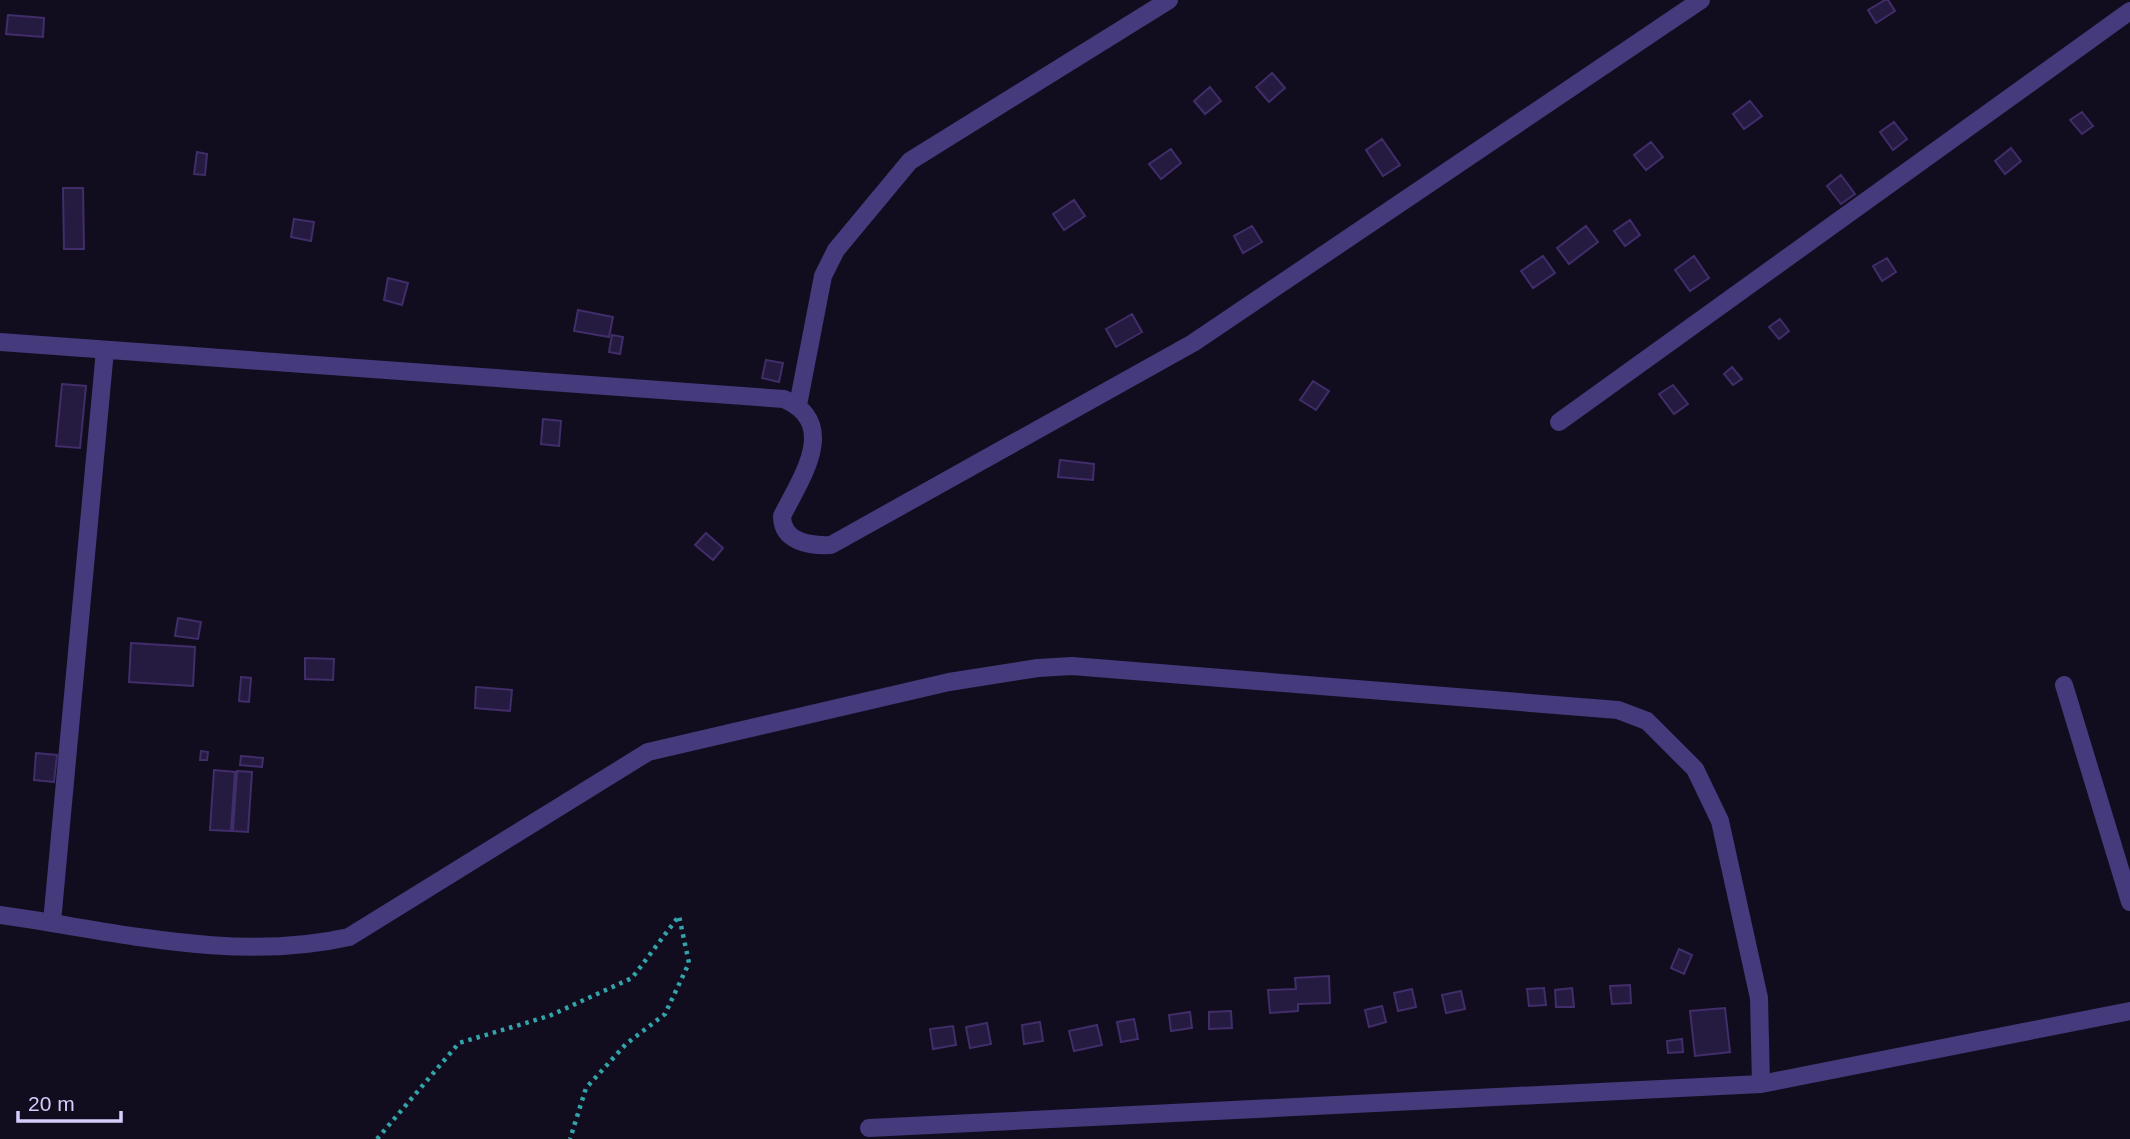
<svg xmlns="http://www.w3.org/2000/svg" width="2130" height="1139" font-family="Helvetica,sans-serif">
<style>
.building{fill:#251a3f;stroke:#402d6a;stroke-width:2}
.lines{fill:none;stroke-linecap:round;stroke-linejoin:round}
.path{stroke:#32a5ab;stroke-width:4.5;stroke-dasharray:3.5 5;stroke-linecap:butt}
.street{stroke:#443a7c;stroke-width:18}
</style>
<rect width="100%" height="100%" fill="#120d1e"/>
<!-- building -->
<path class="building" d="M1885,0H1888L1895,11L1876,23L1868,10Z
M8,15L44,18L43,37L6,34Z
M1272,73L1285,88L1269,102L1256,87Z
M1210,87L1221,101L1205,114L1194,101Z
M1750,101L1762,116L1744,129L1733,114Z
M2082,112L2093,126L2082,134L2070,120Z
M1894,122L1907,139L1893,150L1880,132Z
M1382,139L1400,165L1383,176L1366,150Z
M1651,142L1663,157L1646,170L1634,155Z
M2011,148L2021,161L2005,174L1995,161Z
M1171,149L1181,163L1161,179L1149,164Z
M197,152L207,154L205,175L194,174Z
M1841,175L1855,194L1841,204L1827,186Z
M63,188H83L84,249H64Z
M1074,200L1085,216L1064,230L1053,214Z
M294,219L314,222L311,241L291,237Z
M1630,220L1640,235L1625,246L1614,231Z
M1252,226L1262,242L1243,253L1234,236Z
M1586,226L1598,242L1569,264L1557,248Z
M1543,256L1555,273L1533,288L1521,271Z
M1694,256L1709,278L1690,291L1675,270Z
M1887,258L1896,272L1882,281L1873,266Z
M388,278L408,283L402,305L384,300Z
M578,310L613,317L609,337L574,331Z
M1132,314L1142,332L1116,347L1106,329Z
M1780,319L1789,331L1779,339L1769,327Z
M612,335L623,337L620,354L609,352Z
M766,360L783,363L779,382L762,378Z
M1732,367L1742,379L1733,385L1724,374Z
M1313,381L1329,391L1316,410L1300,400Z
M62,384L86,386L80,448L56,446Z
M1673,385L1688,404L1674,414L1659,394Z
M543,419L561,421L559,446L541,444Z
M1060,460L1094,464L1093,480L1058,477Z
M706,533L723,548L713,560L695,545Z
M178,618L201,622L198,639L175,636Z
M131,643L195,647L193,686L129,682Z
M305,658L334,659L333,680L305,679Z
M241,677L251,678L249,702L239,701Z
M476,687L512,690L510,711L475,708Z
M201,751L208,752L207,760H200Z
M36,753L57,755L54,782L34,780Z
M241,756L263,758L262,767L240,765Z
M214,770L235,772L231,831L210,830Z
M237,771L252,772L248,832L233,831Z
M1679,949L1692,955L1684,974L1671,968Z
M1329,976L1330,1003L1298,1004V1011L1270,1013L1268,990L1296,989L1295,978Z
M1630,985L1631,1003L1612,1004L1610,986Z
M1544,988L1546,1005L1529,1006L1527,989Z
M1572,988L1574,1007H1556L1555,990Z
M1412,989L1416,1007L1398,1011L1394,993Z
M1461,991L1465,1009L1446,1013L1442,995Z
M1382,1006L1386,1022L1369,1027L1365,1010Z
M1725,1008L1730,1052L1695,1056L1690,1011Z
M1231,1011L1232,1028L1209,1029V1012Z
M1190,1012L1192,1028L1171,1031L1169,1015Z
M1134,1019L1138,1039L1121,1042L1117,1022Z
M1040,1022L1043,1041L1024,1044L1022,1025Z
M987,1023L991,1044L970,1048L966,1027Z
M1097,1025L1102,1045L1074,1051L1069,1031Z
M953,1026L956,1045L933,1049L930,1029Z
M1682,1039L1683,1052L1668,1053L1667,1041Z"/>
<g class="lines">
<!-- path -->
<path class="path" d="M377,1139L459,1043L549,1016L632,978L679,916L689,963L665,1014L626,1044L586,1088L570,1139"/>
<!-- street -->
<path class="street" d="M0,342L784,399C840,424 801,478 782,516C782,542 810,546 831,545L1193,343L1701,0
M798,405L823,276L836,250L910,161L1169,0
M1559,422L2130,11
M2064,685L2130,902
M0,915C115,931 235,963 349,937L648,752L949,682L1038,668L1072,666L1618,710L1647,721L1695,769L1720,821L1759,998L1761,1084
M52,922L105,350
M869,1128L1761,1084L2130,1011"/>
</g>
<!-- scale -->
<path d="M18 1111v10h103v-10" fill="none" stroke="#d7cdfd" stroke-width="3.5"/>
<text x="28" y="1111" font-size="21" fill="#d7cdfd" stroke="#120d1e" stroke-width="5" paint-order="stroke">20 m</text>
</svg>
